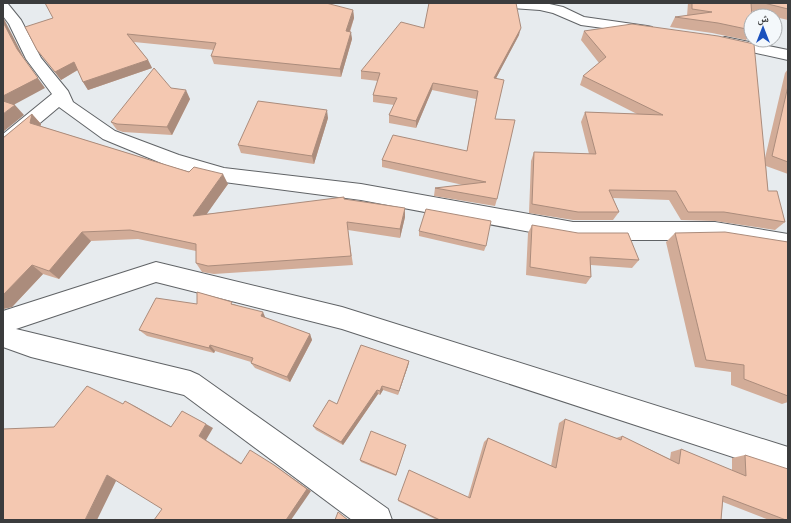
<svg xmlns="http://www.w3.org/2000/svg" width="791" height="523" font-family="'Noto Sans','Noto Naskh Arabic',sans-serif">
<style>
.lines{fill:none;stroke-linecap:round;stroke-linejoin:round}
.street-casing{stroke:#606366;stroke-width:2}
.street{fill:#fff;fill-rule:evenodd}
.wall{fill:#d2ac98}
.shaded-wall{fill:#ab8c7c}
.building{fill:#f4c8b1;stroke:#ab8c7c}
</style>
<rect width="100%" height="100%" fill="#e7ebee"/>
<g class="lines">
<defs>
<path id="street" d="M3,3L8,4L21,20L41,58L68,91L73,102L115,131L179,155L224,168L361,184L573,222H715L788,234V252L715,240H573L361,200L224,182L166,165L103,139L59,107L9,149L3,150V134L52,94L26,59L9,24L3,16Z
M491,3H545L563,7L584,17L647,26L652,27L654,30L652,33L647,34L581,25L553,13L540,10L498,7L493,6Z
M725,37L788,50V60L720,45L717,42L720,39Z
M156,262L342,307L788,447V475L342,329L156,282L16,329L190,371L199,375L388,509L392,520H352L184,395L31,357L3,347V311Z"/>
</defs>
<!-- street casing -->
<use href="#street" class="street-casing"/>
<!-- street -->
<use href="#street" class="street"/>
</g>
<!-- wall -->
<path class="wall" d="M688,3H788V20L775,17V16H772L751,11V33L746,40L712,33L670,27L675,17L687,16Z
M353,10L354,18L350,32L352,39L341,77L214,64L211,56L214,50L134,42L148,60L152,68L88,90L83,82L78,70L61,80L37,50L25,27Z
M424,28L519,35L496,78L495,119L497,199L495,206L434,196L435,188L463,185L382,167V160L467,151L476,99L432,90L416,128L389,123V115L394,105L373,102V95L378,81L361,79V71Z
M584,31L765,158L785,73L788,69V174L766,166L768,191L785,222L775,230L715,221L681,220L669,200L613,198L619,212L613,220H573L529,213L531,161L534,152L589,154L581,122L585,112L637,114L580,85L583,76L599,63L581,40Z
M171,88L190,99L172,135L123,132L117,130L111,122Z
M32,114L41,124L40,126L228,184L206,214L344,199L405,217L400,238L348,230L353,265L214,274L202,272L196,263V251L138,239L91,241L59,279L43,274L12,307L3,309V138Z
M328,118L314,164L241,153L238,145Z
M532,225L639,260L632,268L591,265V277L586,284L526,275L528,233Z
M419,231L486,246L484,251L419,236Z
M675,233L788,242V402L782,404L731,385V372L695,367L666,242Z
M197,304H234L266,318L310,334L312,340L290,382L255,368L251,363V362L215,351L214,353L147,336L139,330Z
M409,361L408,366L398,395L383,390L380,395L378,394L343,445L316,430L313,426L337,404Z
M565,419L616,438L622,436L670,459L671,452L681,449L732,471V458L745,455L788,520H769L723,502L721,520H437L398,501V500L468,497L484,442L488,438L551,466L559,423Z
M406,445L396,476L361,462L360,460Z"/>
<!-- shaded-wall -->
<path class="shaded-wall" d="M353,10L354,18L347,39L346,31Z
M3,17L25,60L45,88L6,109L3,105V96L17,49L3,22Z
M521,28L519,35L492,86L494,78Z
M351,32L352,39L341,77L340,69Z
M148,60L152,68L88,90L83,82Z
M74,62L79,69L61,80L55,72Z
M433,83L432,90L416,128V121Z
M186,90L190,99L172,135L167,127Z
M15,105L24,115L3,132V114Z
M327,110L328,118L314,164L312,156Z
M32,114L41,124L39,133L30,123Z
M223,174L228,184L199,225L193,216Z
M405,208V217L400,238V229Z
M82,232L91,241L59,279L49,271Z
M32,265L43,274L12,307L3,309V295Z
M263,312L266,319L261,316Z
M310,334L312,340L290,382L287,377Z
M210,345L215,351L214,353L209,348Z
M409,361L408,366L398,395L399,391Z
M382,386L383,390L380,395V391Z
M377,390L378,394L343,445L341,442Z
M125,401L135,406L179,431L171,427Z
M206,424L213,428L206,440L247,467L241,464L199,436Z
M274,465L311,491L291,520H286Z
M107,475L118,477L97,520H85Z"/>
<!-- building -->
<path class="building" d="M45,3H326L353,10L346,31L351,32L340,69L211,56L216,43L127,34L148,60L83,82L74,62L55,72L37,50L25,27L53,18Z
M429,3H516L521,28L494,78L504,80L495,119L515,120L497,199L435,188L486,182L382,160L393,135L467,151L478,91L433,83L416,121L389,115L397,98L373,95L380,73L361,71L401,22L424,28Z
M692,3H751L752,16H751V30L718,23L675,17L712,12L692,9Z
M764,3H788V9Z
M3,22L17,49L38,78L3,96Z
M632,24L718,36L754,44L768,191H777L785,222L724,212H688L676,191L609,190L619,212H578L532,204L534,152L596,154L585,112L663,115L583,76L606,57L584,31Z
M154,68L171,88L186,90L167,127L117,124L111,122Z
M788,86V162L772,156Z
M3,101L15,105L3,114Z
M258,101L327,110L312,156L238,145Z
M32,114L30,123L189,172L194,167L223,174L193,216L344,197V199L405,208L400,229L347,222L351,256L208,266L196,263V244L130,230L82,232L49,271L32,265L3,295V138Z
M426,209L491,221L486,246L419,231Z
M532,225L578,233H628L639,260L590,257L591,277L530,267Z
M725,232L788,242V396L744,379V365L706,360L675,233Z
M197,292L232,302L231,304L263,312L261,316L310,334L287,377L251,363L253,358L210,345L209,348L139,330L156,298L197,304Z
M361,345L409,361L399,391L382,386L380,391L377,390L341,442L313,426L329,400L337,404Z
M87,386L123,404L125,401L171,427L182,411L206,424L199,436L241,464L250,450L274,465L307,489L286,520H154L162,509L107,475L85,520H3V429L54,427Z
M565,419L621,440L622,436L679,464L681,449L746,476L745,455L788,469V520H786L723,496L721,520H440L398,500L409,470L470,498L488,438L556,468Z
M371,431L406,445L396,475L360,460Z
M338,512L348,520H335Z"/>
<!-- border -->
<rect width="791" height="523" fill="none" stroke="#3b3c3d" stroke-width="8"/>
<!-- north arrow -->
<g transform="translate(763 28)"><circle r="19" fill="#f4f8fb" stroke="#aaadaf"/>
<path d="M0-3L7 15L0 10L-7 15Z" fill="#1b51bd"/>
<text y="-6" font-size="11" font-weight="bold" text-anchor="middle" fill="#3b3c3d">ش</text>
</g>
</svg>
